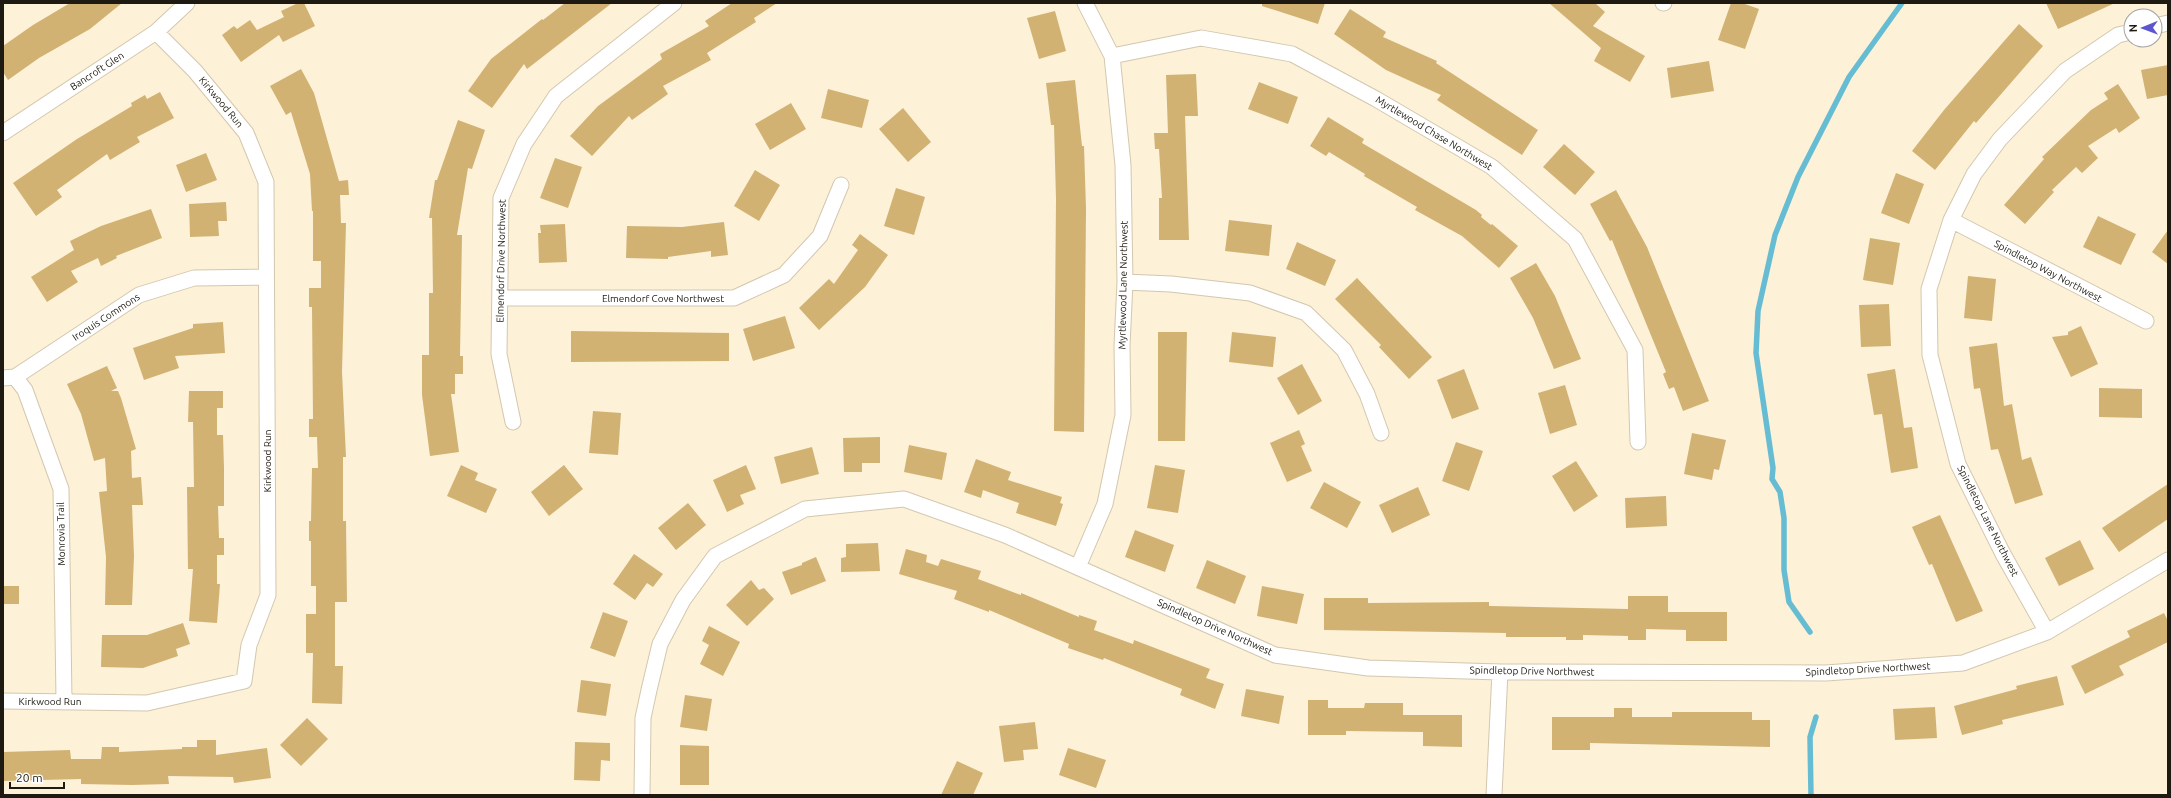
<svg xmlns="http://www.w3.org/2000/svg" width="2171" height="798" font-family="Ubuntu,sans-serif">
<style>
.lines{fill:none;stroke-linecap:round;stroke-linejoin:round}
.stream{stroke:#66bdd3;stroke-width:5.5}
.building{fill:#d1b272}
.street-casing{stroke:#d3c7af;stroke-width:17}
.street{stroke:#fff;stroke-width:15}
.labels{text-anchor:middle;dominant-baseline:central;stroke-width:3;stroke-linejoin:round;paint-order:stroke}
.street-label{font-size:10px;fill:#1e1a11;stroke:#fff}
</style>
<rect width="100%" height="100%" fill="#fdf1d8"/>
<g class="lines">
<!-- stream -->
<path class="stream" d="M1810,632L1789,602L1784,570V518L1780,492L1772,479L1773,468L1756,353L1758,311L1775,235L1798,177L1849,77L1902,3
M1811,795L1810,737L1816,717"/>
</g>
<!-- building -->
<path class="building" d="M70,3H122L90,29L39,58L8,80L3,72V46L33,25Z
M298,3H304L315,26L283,42L279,35L241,62L222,35L234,26L237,29L250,20L257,30L284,17L281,11Z
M565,3H612L527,69L524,64L492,108L468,91L491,59L542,19L543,20Z
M732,3H777L754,18L756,22L707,53L711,60L663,86L668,94L632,120L629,116L592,156L570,136L598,106L662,59L660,54L709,26L705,21Z
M1262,3H1325L1318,24L1262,6Z
M1549,3H1595L1605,12L1593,26L1645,56L1630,82L1594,61L1601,48Z
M1731,3H1742L1759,9L1745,49L1718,40Z
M2046,3H2115L2058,29Z
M1350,9L1386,32L1383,37L1437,61L1436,63L1538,130L1522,155L1437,100L1441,95L1386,70L1334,34Z
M1055,11L1066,51L1039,59L1027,18Z
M2019,24L2043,46L1976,123L1974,121L1935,170L1912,151L1944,110Z
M1709,61L1714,91L1671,98L1667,68Z
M2168,65V95L2147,99L2141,70Z
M301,69L314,93L339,181L348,180L349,195H340L341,223H346L342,372L346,457H343V521H346L347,602H335V666H343L342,704L312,703L313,653H306V614H316V586H311V541H309V521H311L312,468H318L317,437H309V419H313L312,307H309V288H321V261H313V211H312L310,174L291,112L286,115L270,86Z
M1196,74L1198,116H1185L1189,240H1159V198H1162L1159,149H1155L1154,133H1168L1166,75Z
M1075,80L1082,146H1084L1086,209L1084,432L1054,431L1056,199L1054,125H1051L1046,83Z
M1259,82L1298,97L1288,124L1248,109Z
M2118,84L2140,118L2119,133L2116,128L2088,146L2098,158L2082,173L2076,167L2052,190L2054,192L2025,224L2004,205L2044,159L2042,157L2091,110L2108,99L2104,93Z
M828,89L869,100L862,128L821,118Z
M160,92L174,118L137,137L140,142L110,160L107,154L57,190L62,197L36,216L13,183L77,139L132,106L131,103L145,95L147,99Z
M791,103L806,129L770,150L755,124Z
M903,108L931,142L908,162L879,129Z
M1328,117L1364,139L1362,143L1476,210L1482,215L1481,217L1491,225L1492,224L1518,246L1499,268L1462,236L1415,210L1417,207L1364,176L1365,174L1329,152L1326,156L1310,146Z
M458,120L485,130L472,169L468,168L457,235H462L460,356H463V374H455V394H451L459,452L430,456L422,395V355H429V293H433L432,218H429L435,180H437Z
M1564,144L1595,172L1575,195L1543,167Z
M206,153L217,180L186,192L176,165Z
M555,158L582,167L568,208L540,198Z
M755,170L780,185L759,221L734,206Z
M1896,173L1924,184L1909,224L1881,213Z
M896,188L925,197L914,235L884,226Z
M1616,190L1647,247L1709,401L1683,411L1674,387L1669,389L1663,374L1666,372L1612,240L1610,241L1590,204Z
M226,202L227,221H218L219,236L190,237L189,204Z
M151,209L162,238L116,256L117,258L101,266L98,258L71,271L78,282L47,302L31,277L74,250L70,241L101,226Z
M2098,216L2136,234L2121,265L2083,247Z
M1229,220L1272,225L1269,256L1225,251Z
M724,222L728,255L711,257V251L668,257V259L626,258L627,226L682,227Z
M565,224L567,262L539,263L538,233H541L540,225Z
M2168,230V264L2152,252Z
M860,234L888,255L865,287L819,330L799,308L829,279L834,284L858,250L852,245Z
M1870,238L1900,243L1893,285L1863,280Z
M1297,242L1336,260L1325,286L1286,269Z
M1536,263L1555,296L1581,359L1554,369L1533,318L1510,278Z
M1968,276L1996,279L1992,321L1964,318Z
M1357,278L1432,357L1409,379L1379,347L1381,345L1335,299Z
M1889,304L1891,346L1861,347L1859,305Z
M785,316L795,348L753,361L743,329Z
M223,322L225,353L175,356L179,368L144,380L133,348L193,328V324Z
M2081,326L2098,364L2071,377L2052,337L2068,335V332Z
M571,331L729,333V361L571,362Z
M1158,332H1187L1185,441H1158Z
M1232,332L1276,337L1273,367L1229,362Z
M1997,343L2004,406L2012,404L2022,460L2031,457L2043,495L2015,504L1998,449L1991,450L1980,388L1974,389L1969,347Z
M1302,364L1322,401L1298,415L1277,378Z
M107,366L117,388L111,391H118L121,398L136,449L131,451L132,478L141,477L143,505H132L134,556L132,605H105L106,557L99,492L107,491L105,458L94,461L81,414L67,384Z
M1464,369L1479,409L1452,419L1437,380Z
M1895,369L1904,428L1912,427L1918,468L1891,473L1882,414L1874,415L1867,374Z
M1565,385L1577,425L1550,434L1538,393Z
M2099,388L2142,389V418L2099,417Z
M189,391H223V408H217V435H223L224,468V506H218L219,538H224V555H217V584H220L217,623L189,621L193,569H188L187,487H194L193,422H188Z
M593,411L621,413L618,455L589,453Z
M1299,430L1305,444L1301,446L1312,471L1287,482L1270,443Z
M1692,433L1726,440L1719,470L1714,469L1712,480L1684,474Z
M880,437V463H862V472H844L843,438Z
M1456,442L1483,451L1469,491L1442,481Z
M909,445L947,453L942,480L904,472Z
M812,447L819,474L781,484L774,457Z
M976,459L1011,472L1008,480L1062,497L1060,503L1063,504L1056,526L1016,513L1019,503L983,490L981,498L964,492Z
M1576,461L1598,496L1574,512L1552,476Z
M461,465L478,473L475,480L497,489L486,513L447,496Z
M564,465L583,489L549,516L531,492Z
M746,465L756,489L740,495L744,504L727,512L713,480Z
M1155,465L1185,470L1178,513L1147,508Z
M1324,482L1361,502L1347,528L1310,508Z
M2168,484V519L2119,552L2102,528Z
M1418,487L1430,515L1392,533L1379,505Z
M1666,496L1667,526L1626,528L1625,498Z
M688,503L706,525L676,550L658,528Z
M1940,515L1983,611L1956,622L1932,564L1929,565L1912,527Z
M1135,530L1174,545L1165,572L1125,557Z
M2080,540L2094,569L2059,586L2045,558Z
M878,543L880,571L841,572V558L846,557V544Z
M906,549L927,555L926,562L938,566L941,559L981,571L978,579L1021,595V593L1079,617V615L1097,621L1094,630L1133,644L1134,640L1210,669L1206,678L1224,684L1215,709L1180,695L1182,689L1104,658L1103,660L1068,648L1069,644L989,610V612L954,599L957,591L899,574Z
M634,554L663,574L653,587L647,583L635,600L613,584Z
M816,557L826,581L791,595L782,572L802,565V563Z
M1207,560L1246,576L1235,604L1196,588Z
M751,580L759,590L764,588L774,599L747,626L726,605Z
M3,586H19V604H3Z
M1262,586L1304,594L1297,624L1257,616Z
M1628,596H1668V612H1727V641H1686V630L1646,629V640H1628V636L1583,635V640H1566V637H1506V633L1324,630V598H1368V603L1489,602V606L1628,609Z
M603,612L628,621L615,657L590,648Z
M2164,613L2168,621V642L2119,666L2124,675L2085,694L2071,666L2130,637L2127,631Z
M183,623L190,644L176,649L178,656L143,668L101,667L102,635H147Z
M709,626L740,642L723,676L700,664L709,645L702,641Z
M2057,676L2064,705L2002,720L2003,724L1962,735L1954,706L2017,689L2016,686Z
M581,680L611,684L606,716L577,712Z
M1246,689L1284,696L1279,724L1241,716Z
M685,695L712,699L707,731L680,727Z
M1308,700H1328V708H1364L1365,703H1403V715H1462V747L1423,746V732L1346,731V735H1308Z
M1935,707L1937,738L1895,740L1893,709Z
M1614,708H1632V717H1672V712H1752V720H1770V747L1590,743V750H1552V717H1614Z
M307,718L328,739L301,766L280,745Z
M1035,722L1038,749L1023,750L1024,760L1004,762L999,726Z
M197,740H216V755L267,748L271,778L234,783L233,777L168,776L169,784L132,785L81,784V779L3,781V752L70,750L71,759H101L102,747H119V752L182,749V747H197Z
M575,742L610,743V761L601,760L600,781L574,780Z
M680,745L709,746V785H680Z
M1068,748L1106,760L1096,788L1059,775Z
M957,761L983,773L973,795H941Z"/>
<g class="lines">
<defs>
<path id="street" d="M1663,3H1664
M2155,26L2168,23
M1112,56L1201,38L1292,54L1376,99L1492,167L1575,239L1635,350L1638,442
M3,133L156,32L187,3
M1951,220L2146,321
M1125,282L1171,284L1250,293L1306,313L1344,350L1367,394L1381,433
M501,298H734L784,275L820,236L841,185
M15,377L25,390L61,489L64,701
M3,378L15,377L139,295L194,278L266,277
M513,422L499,354L501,198L524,144L556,96L674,3
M1078,567L1105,504L1123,415L1122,346L1125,282L1123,165L1112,56L1085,3
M2047,632L2003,554L1958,464L1930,355L1929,289L1951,220L1974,174L2000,139L2065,71L2118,35L2131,32
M3,701L147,703L244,681L249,645L268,595L266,182L246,133L195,71L156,32
M642,795L643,718L649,690L660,644L683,600L715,556L805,509L904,499L1005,535L1275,655L1368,668L1500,672L1826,673L1963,663L2047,632L2168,560
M1494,795L1500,672"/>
</defs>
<!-- street casing -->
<use href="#street" class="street-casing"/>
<!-- street -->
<use href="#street" class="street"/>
</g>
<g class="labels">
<!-- street labels -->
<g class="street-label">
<text transform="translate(97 71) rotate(-33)">Bancroft Glen</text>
<text transform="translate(221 102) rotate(50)">Kirkwood Run</text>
<text transform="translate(1434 133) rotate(31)">Myrtlewood Chase Northwest</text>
<text transform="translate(501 261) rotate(-89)">Elmendorf Drive Northwest</text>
<text transform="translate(2048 271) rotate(28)">Spindletop Way Northwest</text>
<text transform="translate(1123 285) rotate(-89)">Myrtlewood Lane Northwest</text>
<text x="663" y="298">Elmendorf Cove Northwest</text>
<text transform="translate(106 317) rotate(-33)">Iroquis Commons</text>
<text transform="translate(267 461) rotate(-90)">Kirkwood Run</text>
<text transform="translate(1988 521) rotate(63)">Spindletop Lane Northwest</text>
<text transform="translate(61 534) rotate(-91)">Monrovia Trail</text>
<text transform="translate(1215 627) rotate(24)">Spindletop Drive Northwest</text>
<text transform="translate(1868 669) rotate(-3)">Spindletop Drive Northwest</text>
<text transform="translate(1532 671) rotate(1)">Spindletop Drive Northwest</text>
<text x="50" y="701">Kirkwood Run</text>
</g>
</g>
<!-- border -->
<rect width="2171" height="798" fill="none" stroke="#1e1a11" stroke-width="8"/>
<!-- north arrow -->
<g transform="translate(2143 28) rotate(269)"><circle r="19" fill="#ffffff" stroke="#a5a3a0"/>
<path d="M0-3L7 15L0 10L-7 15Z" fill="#5e56cf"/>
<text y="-6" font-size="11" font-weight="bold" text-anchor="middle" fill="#1e1a11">N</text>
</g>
<!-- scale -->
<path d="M10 782v6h54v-6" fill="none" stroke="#1e1a11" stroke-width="2"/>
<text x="16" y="782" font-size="12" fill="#1e1a11" stroke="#ffffff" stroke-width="3" paint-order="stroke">20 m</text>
</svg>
